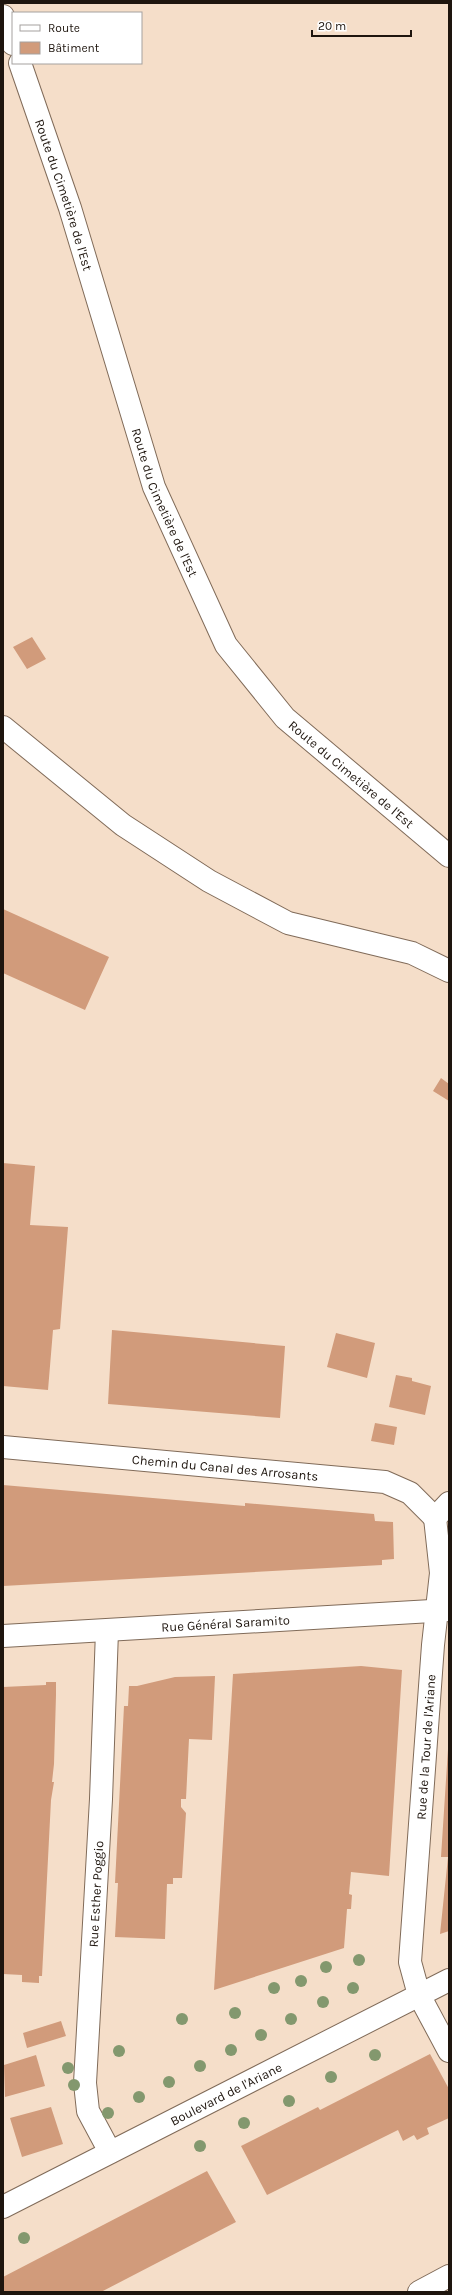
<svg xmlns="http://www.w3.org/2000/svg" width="452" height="2295" font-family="Karla,sans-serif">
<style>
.building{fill:#d19b7b}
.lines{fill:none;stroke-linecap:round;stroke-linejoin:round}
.minor-casing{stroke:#806b59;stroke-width:24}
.minor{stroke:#fff;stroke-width:22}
.tree{fill:#83986e}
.labels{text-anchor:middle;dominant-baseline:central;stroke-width:3.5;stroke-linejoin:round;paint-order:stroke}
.street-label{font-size:13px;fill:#1e150e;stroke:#fff}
</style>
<rect width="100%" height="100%" fill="#f5dec9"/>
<!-- building -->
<path class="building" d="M32,637L46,659L27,669L13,647Z
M3,909L109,957L85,1010L3,973Z
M441,1078L449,1084V1101L433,1091Z
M3,1163L35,1166L30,1225L68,1227L60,1329L53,1330L48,1390L3,1386Z
M112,1330L285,1346L280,1418L108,1404Z
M336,1333L375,1343L367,1378L327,1367Z
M396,1375L412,1378V1381L431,1386L425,1415L389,1407Z
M375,1423L397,1427L394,1445L371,1441Z
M3,1485L245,1506V1503L374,1514L375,1521L393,1522L394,1559L382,1560V1565L3,1586Z
M361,1666L402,1670L389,1876L351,1872L349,1894L352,1895L351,1909H347L344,1948L214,1990L233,1674Z
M215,1676L212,1740L189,1739L186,1799H181V1807L186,1813L182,1878H173V1884H167L165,1939L115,1937L118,1883H115L124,1706H128L129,1686H137L175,1677Z
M46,1682H56V1695L54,1764L52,1782H54L51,1800L42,1976H39V1983L22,1982V1975L3,1974V1687L46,1685Z
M448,1749L449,1931L440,1934L448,1857H441Z
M61,2021L66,2036L27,2048L23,2033Z
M430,2054L449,2089V2118L427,2128L429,2134L417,2140L414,2135L403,2141L398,2130L267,2195L241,2146L318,2107L320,2110Z
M36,2055L45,2086L5,2097L4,2065Z
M51,2107L63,2144L22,2157L10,2118Z
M207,2171L236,2222L101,2292H3V2277Z"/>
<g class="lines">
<defs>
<g id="minor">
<path d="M3,16L13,44"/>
<path id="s1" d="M20,63L70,208L154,487L226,645L285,718L449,856"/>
<path d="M3,727L123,825L209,881L288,923L412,953L449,971"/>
<path id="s2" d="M3,1447L385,1482L410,1493L435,1518"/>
<path d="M435,1518L441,1573L433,1645L410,1962L419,1995L449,2051"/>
<path d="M435,1518L449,1503"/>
<path d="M107,1631L101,1799L85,2083L88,2111L110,2152"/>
<path id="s3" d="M3,1636L449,1610"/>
<path id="s4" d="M3,2207L449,1980"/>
<path d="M419,2292L449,2276"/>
</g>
</defs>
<!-- minor casing -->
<use href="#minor" class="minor-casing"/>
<!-- minor -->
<use href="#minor" class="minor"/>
</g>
<!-- trees -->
<g class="tree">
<circle cx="359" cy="1960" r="6"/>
<circle cx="326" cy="1967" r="6"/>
<circle cx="301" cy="1981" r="6"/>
<circle cx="274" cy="1988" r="6"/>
<circle cx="353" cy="1988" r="6"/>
<circle cx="323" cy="2002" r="6"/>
<circle cx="235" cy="2013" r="6"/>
<circle cx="182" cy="2019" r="6"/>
<circle cx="291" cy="2019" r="6"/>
<circle cx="261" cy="2035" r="6"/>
<circle cx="231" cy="2050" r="6"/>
<circle cx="119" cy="2051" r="6"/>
<circle cx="375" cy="2055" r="6"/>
<circle cx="200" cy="2066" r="6"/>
<circle cx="68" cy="2068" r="6"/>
<circle cx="331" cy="2077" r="6"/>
<circle cx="169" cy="2082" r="6"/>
<circle cx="74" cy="2085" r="6"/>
<circle cx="139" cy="2097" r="6"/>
<circle cx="289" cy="2101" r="6"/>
<circle cx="108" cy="2113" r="6"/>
<circle cx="244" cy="2123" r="6"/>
<circle cx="200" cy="2146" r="6"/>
<circle cx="24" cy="2238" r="6"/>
</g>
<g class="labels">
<!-- street labels -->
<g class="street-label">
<text stroke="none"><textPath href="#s1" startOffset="139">Route du Cimetière de l'Est</textPath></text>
<text stroke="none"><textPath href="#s1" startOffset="463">Route du Cimetière de l'Est</textPath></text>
<text stroke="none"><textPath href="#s1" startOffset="799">Route du Cimetière de l'Est</textPath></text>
<text stroke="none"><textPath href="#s2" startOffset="223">Chemin du Canal des Arrosants</textPath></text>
<text stroke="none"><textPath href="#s3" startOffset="223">Rue Général Saramito</textPath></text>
<text transform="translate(426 1747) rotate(-86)">Rue de la Tour de l'Ariane</text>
<text transform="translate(96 1894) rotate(-87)">Rue Esther Poggio</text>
<text stroke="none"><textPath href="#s4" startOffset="250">Boulevard de l'Ariane</textPath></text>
</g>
</g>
<!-- border -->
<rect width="452" height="2295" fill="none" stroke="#1e150e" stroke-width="8"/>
<!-- legend -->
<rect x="12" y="12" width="130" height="52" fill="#ffffff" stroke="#a5a19f"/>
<rect x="20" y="25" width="20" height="6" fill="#ffffff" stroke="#a5a19f"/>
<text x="48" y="32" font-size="12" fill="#1e150e">Route</text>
<rect x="20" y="42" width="20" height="12" fill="#d19b7b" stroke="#a5a19f"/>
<text x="48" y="52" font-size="12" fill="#1e150e">Bâtiment</text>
<!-- scale -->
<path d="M312 30v6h99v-6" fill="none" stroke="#1e150e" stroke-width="2"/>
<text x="318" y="30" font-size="12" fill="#1e150e" stroke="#ffffff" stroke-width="3" paint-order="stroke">20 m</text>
</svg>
